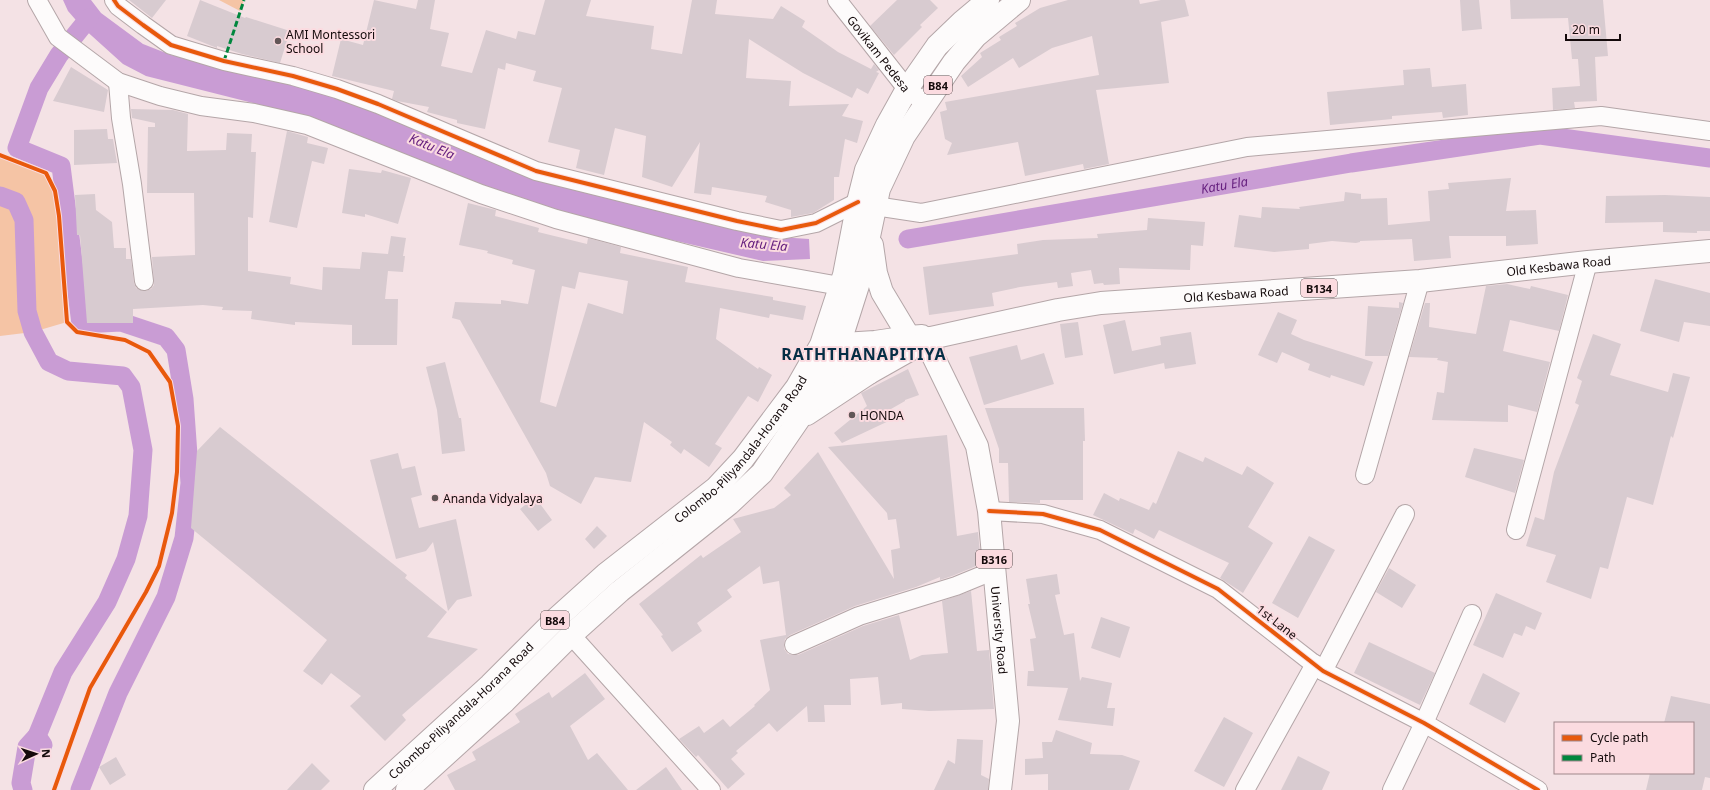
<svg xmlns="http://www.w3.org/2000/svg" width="1710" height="790" font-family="'Noto Sans',sans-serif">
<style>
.green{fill:#f5c4a5}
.water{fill:#c99cd4}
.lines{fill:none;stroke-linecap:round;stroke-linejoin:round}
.canal{stroke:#c99cd4;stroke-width:19}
.building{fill:#d8cbd0;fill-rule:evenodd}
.minor-casing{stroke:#b4a6a8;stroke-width:20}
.major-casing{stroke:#b4a6a8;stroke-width:24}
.minor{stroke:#fdfbfb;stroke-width:18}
.major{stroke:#fdfbfb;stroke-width:22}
.quiet{stroke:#00873e;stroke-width:3;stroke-dasharray:6 3;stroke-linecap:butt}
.cycleway-casing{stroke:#fbdbe0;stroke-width:6}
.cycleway{stroke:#e8590c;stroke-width:4}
.poi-dot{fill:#625657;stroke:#fbdbe0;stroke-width:1.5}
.labels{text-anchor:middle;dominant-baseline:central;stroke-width:4;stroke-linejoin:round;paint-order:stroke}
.shield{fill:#fbdbe0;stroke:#59494b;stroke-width:1}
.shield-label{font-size:11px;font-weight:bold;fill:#140a0b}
.poi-label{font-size:12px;fill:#140a0b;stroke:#fbdbe0;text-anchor:start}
.street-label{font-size:12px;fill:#140a0b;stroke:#fbdbe0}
.water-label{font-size:13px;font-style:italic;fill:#66207f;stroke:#fbdbe0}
.district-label{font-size:16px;font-weight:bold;letter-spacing:1px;fill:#052e45;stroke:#fbdbe0}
</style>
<rect width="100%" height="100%" fill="#f4e2e5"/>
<!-- green -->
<path class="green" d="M219,0H244L240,11Z
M0,155L46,173L55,191L59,216L67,322L33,332L0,336Z"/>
<!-- water -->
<path class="water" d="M63,0H91L101,13L143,44L171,55L310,87L542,176L779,237L809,239L810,259L763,261L555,213L305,116L146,76L123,64L82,27L68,11Z"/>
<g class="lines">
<!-- canal -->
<g class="canal">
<path d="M0,196L16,202L24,220L27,311L33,332L49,362L68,371L123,376L131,387L143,450L138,516L126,559L107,602L63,672L37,736L43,745"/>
<path id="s1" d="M908,239L1351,163L1540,135L1710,158"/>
<path d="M23,790L21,783L27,747L37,736"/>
<path d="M80,790L118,693L166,597L184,538L190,483L184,399L176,350L166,337L121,322L81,324L61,166L17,148L39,88L59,55L89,18"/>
</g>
</g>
<!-- building -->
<path class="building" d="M129,0H166L152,18Z
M200,0L245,18L246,17L290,31L280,63L242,54L217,46V48L187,36Z
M374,0L416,9L418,0H435L430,29L449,33L441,66L472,73L486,30L516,39L518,31L535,35L545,0H591L586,16L654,26L651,49L682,54L692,0H717L715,14L773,19L781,6L805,21L802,27L838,52L871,69L874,64L879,70L876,72L879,73L868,94L857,88L852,98L803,73L749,39L746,78L791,81L789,106L849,104L842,116L863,121L857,143L845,139L839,177H834V200L813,213L791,217V210L765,202L767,196L712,187L711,195L694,193L700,142L672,187L642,177L646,136L615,128L604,175L576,168L580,150L548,142L562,88L533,81L536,71L506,63L505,70L498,68L485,129L457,123V120L427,112L429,107L397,101L392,99L394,91L332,76L341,39L363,45Z
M897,0H930L938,8L920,25L922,27L894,55L870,26Z
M1068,0H1139L1140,4L1161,0H1185L1189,16L1161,22L1169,83L1096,90L1109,164L1084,169L1083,164L1025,176L1018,142L947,155L952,143L945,139L940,112L947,110L945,102L1099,75L1092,36L1052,48L1019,68L1013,58L968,87L961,76L982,57L980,53L1001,40L999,37L1017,26L1015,23L1040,8Z
M1460,0H1479L1482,29L1462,31Z
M1510,0H1603L1608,56L1595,57L1597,101L1574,102L1575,108L1553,110L1552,88L1580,86L1578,59H1572L1568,18L1511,19Z
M71,67L108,90L104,112L53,101Z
M1430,68L1432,87L1466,84L1468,115L1443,118L1442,112L1392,116V119L1330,125L1327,92L1404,85L1403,70Z
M131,109L173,110L188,114L187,151L226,150L227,133L252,134L251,152H256L253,218L248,217V271L291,277L290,284L322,290L323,267L360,269L362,252L388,254L391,236L406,238L403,256H405L403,272L388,271L385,299H398L397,345H352V325L295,322V325L251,319L252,311L222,310L223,307L203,305L133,309V323H87L80,235H77L75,195L95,194L96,210L112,222L114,248H126V259H131L134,283L136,288L140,290L146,291L151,289L154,285L152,257L195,255L194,193H147L148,127H155V123L132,118Z
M107,129L108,139H113L117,163L74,165V130Z
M287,131L308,137L307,143L328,148L324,164L312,161L297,228L269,222Z
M349,169L381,173L382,170L411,178L398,224L365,214V217L342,213Z
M1511,178L1506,211L1536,210L1538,244L1506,246V236H1449L1451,258L1414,261L1412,239L1360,241V242L1356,243L1332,241L1309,244V249L1274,252L1234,247L1239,215L1261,218L1262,207L1300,209L1299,207L1344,201L1345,192L1361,194V199L1387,198L1388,225L1430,221L1428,191L1449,189L1448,183Z
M1665,195L1710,197V231H1697V233L1663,232V222L1605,223L1606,196Z
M468,203L496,210L495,216L539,228L538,232L587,244L588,238L621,247L620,253L688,267L685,282L773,297V300L806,306L803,320L770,314L769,318L720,308L716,339L758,369L759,367L772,375L758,402L748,396L715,444L722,448L709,467L684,449L681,454L670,445L672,442L644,422L631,482L595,477L581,504L550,486L546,473L460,320L452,318L455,302L501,304V300L528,304L535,270L512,264L513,260L487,253L488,251L459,245ZM579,272L628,281L623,314L588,303L556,407L540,402L562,286L575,289Z
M1148,218L1205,222L1203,246L1191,245L1190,270L1119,268L1120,284L1104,285L1103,283L1094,284L1091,270L1071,273L1073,286L1058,288L1057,282L1020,287L992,293L994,306L929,315L923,267L1018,254L1017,244L1043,240L1098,238L1097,234L1147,230Z
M1655,279L1710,293V326L1684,322L1679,342L1640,331Z
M1507,284L1530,289L1531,286L1568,295L1559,331L1510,320L1503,351L1550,362L1537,412L1508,405V422L1432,420L1437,392L1444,393L1448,362L1437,360L1438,358L1409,357L1425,303H1430L1429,327L1476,334L1486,286Z
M1399,302L1403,303L1388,356H1365L1368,306L1399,308Z
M1278,312L1297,320L1291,334L1304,340L1373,362L1364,386L1331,375L1330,378L1308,370L1310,364L1282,352L1277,363L1258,355Z
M1125,320L1132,351L1161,345L1160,337L1191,332L1196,364L1165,369L1164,363L1114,374L1103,325Z
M1078,322L1083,355L1065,358L1060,324Z
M1593,334L1621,344L1610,375L1668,392L1673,373L1690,377L1673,438L1671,436L1653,505L1627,497L1608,569L1600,567L1591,599L1546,582L1556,555L1526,546L1535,517L1544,520L1554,472L1579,405L1575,403L1582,381L1577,378Z
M1017,345L1021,360L1044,353L1054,384L984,405L969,357Z
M445,362L459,418H461L465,451L442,454L437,410L426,367Z
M908,369L919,395L905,400V401L891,409L895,418L842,443L834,433L867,406L861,393Z
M985,408H1084L1085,441H1083V500H1040V503L1009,502L1008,463H999V449Z
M220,427L407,575L405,578L447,612L427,637L478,649L402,715L406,720L385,741L350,706L361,696L331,673L322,685L303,671L327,640L191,528L197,451Z
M947,435L957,536L978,532L981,564L952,576L940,580V577L916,587L855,606L790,635L785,639L784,644V649L788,654L793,655H798L863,626L899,615L910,660L922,655L948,653L942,601L971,591L977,651L989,650L994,709L929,711L902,709V703L881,705L878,677L850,679L851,705H824L825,722H808L807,706L777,732L769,723L736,751L738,753L731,759L745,774L728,789L698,755L696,757L679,739L699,726L704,733L723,719L730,727L755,706L754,705L770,690L760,640L786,635L779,581L763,584L760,566L727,590L732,597L697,623L702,631L672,652L661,636L663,635L639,604L701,555L703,558L741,532L733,519L774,508L791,495L784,488L818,452L894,579L891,550L900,548L896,519L888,520L887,513L828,447Z
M1474,448L1524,460L1515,493L1465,477Z
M1178,451L1203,462L1205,457L1242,475L1247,466L1274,483L1248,527L1273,543L1243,593L1220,578L1229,563L1159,530L1154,539L1135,529L1133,534L1093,515L1104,493L1119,501L1120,498L1149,510L1153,502L1156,504Z
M398,453L402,469L415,466L422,495L411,498L419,528L456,519L472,596L457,600L448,611L433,542L426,551L396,559L370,460Z
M535,497L552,520L538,531L520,509Z
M597,526L607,536L594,549L585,539Z
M1309,536L1335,550L1298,618L1272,603Z
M1389,568L1416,585L1402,608L1376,592Z
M1057,574L1060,594L1055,595L1064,635L1074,633L1080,681L1082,677L1112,683L1107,708H1115L1113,726L1058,720L1068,688L1027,686L1028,671H1034L1030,639L1036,638L1028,604H1030L1026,579Z
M1496,593L1542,613L1535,630L1526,626L1522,636L1514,633L1503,658L1473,645Z
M1101,617L1130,627L1120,658L1091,648Z
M1369,642L1435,673L1420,705L1354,673Z
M585,673L605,699L570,726L588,760L597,753L628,790H455L447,775L476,760L472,752L520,722L515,714L549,692L552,698Z
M1483,673L1520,693L1505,723L1469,704Z
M1671,696L1710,704V778L1705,777L1702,790H1646L1650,773H1693V723H1664Z
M1224,717L1253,733L1224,787L1194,771Z
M1056,730L1092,743L1090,754L1122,755L1140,761L1129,790H1048V774L1025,775V759L1043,758L1042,742H1052Z
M957,739L983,740L981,775L989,779L988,790H934L948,760L955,764Z
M1298,756L1330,772L1322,790H1281Z
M116,757L126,775L110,785L99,767Z
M312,763L330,781L321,790H287Z
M666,767L682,790H636Z"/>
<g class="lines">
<defs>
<g id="minor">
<path d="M37,0L58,37L118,82L160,96L201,106L254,113L307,125L481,194L556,219L739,268L840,286"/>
<path d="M114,0L118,6L143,25L171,45L224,61L293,76L337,89L378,104L536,171L737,221L781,230L816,223L858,202"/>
<path id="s2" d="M837,0L907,89L925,103"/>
<path d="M118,82L121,118L132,184L144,281"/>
<path d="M875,206L921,213L1247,147L1601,116L1710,131"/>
<path d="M1365,475L1420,281"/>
<path d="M989,511L1043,514L1100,530L1218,589L1323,671L1424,723L1538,790"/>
<path d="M1516,530L1588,262"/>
<path d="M571,635L711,790"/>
<path d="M794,645L859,616L956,586L995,570"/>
<path d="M1323,671L1405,514"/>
<path d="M1245,790L1315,664"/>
<path d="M1392,790L1424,723L1472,614"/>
</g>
<g id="major">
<path d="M872,245L876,273L882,292L909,337"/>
<path id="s3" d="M931,338L933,356L977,446L989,511L1008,721L1000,790"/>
<path d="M827,345L875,342L909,337L922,336"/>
<path id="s4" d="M815,366L829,371L869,373L931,338L1058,310L1101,303L1420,281L1588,262L1710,251"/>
<path d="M807,414L869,373"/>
<path id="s5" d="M375,790L490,685L556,619L606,574L716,488L743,459L797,387L821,345L844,275L858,202L866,170L887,125L907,89L937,46L962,22L988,0"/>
<path d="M407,790L505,701L571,635L620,591L729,504L762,473L814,397L829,371L839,345L860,279L879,189L904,136L954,62L976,36L1019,0"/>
</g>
</defs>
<!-- minor casing -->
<use href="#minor" class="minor-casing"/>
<!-- major casing -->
<use href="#major" class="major-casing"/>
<!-- minor -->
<use href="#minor" class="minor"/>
<!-- major -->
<use href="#major" class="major"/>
<!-- quiet -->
<path class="quiet" d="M224,61L244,0"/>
<defs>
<path id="cycleway" d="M114,0L118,6L143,25L171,45L224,61L293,76L337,89L378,104L536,171L737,221L781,230L816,223L858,202
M0,155L46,173L55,191L59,216L67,322L77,332L125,340L149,352L170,382L178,426L177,472L172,513L159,566L146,592L90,688L54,790
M989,511L1043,514L1100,530L1218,589L1323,671L1424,723L1538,790"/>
</defs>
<!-- cycleway casing -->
<use href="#cycleway" class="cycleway-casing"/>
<!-- cycleway -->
<use href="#cycleway" class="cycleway"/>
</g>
<!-- markers -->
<g class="poi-dot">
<circle cx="278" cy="41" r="4"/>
<circle cx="852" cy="415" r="4"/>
<circle cx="435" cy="498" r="4"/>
</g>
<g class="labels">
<!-- shield labels -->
<g class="shield">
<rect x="924" y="76" width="28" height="18" rx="3"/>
<rect x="1301" y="279" width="36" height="18" rx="3"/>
<rect x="976" y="550" width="36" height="18" rx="3"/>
<rect x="541" y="611" width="28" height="18" rx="3"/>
</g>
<g class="shield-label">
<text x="938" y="85">B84</text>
<text x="1319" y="288">B134</text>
<text x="994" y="559">B316</text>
<text x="555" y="620">B84</text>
</g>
<!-- poi labels -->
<g class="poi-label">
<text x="286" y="34">AMI Montessori<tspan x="286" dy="14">School</tspan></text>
<text x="860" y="415">HONDA</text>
<text x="443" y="498">Ananda Vidyalaya</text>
</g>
<!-- street labels -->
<g class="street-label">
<text stroke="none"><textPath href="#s2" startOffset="68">Govikam Pedesa</textPath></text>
<text stroke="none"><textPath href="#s4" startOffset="759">Old Kesbawa Road</textPath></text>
<text stroke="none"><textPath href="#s4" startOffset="435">Old Kesbawa Road</textPath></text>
<text stroke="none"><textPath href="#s5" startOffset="501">Colombo-Piliyandala-Horana Road</textPath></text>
<text transform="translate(1277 622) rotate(38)">1st Lane</text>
<text stroke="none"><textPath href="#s3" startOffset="304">University Road</textPath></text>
<text stroke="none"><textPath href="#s5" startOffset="117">Colombo-Piliyandala-Horana Road</textPath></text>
</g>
<!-- water labels -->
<g class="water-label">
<text transform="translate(432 146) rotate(22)">Katu Ela</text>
<text stroke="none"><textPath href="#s1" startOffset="321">Katu Ela</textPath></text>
<text transform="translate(764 244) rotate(5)">Katu Ela</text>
</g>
<!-- district labels -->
<g class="district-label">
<text x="864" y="354">RATHTHANAPITIYA</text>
</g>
</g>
<!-- legend -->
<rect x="1554" y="722" width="140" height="52" fill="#fbdbe0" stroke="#9f878b"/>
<rect x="1562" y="735" width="20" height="6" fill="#e8590c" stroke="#9f878b"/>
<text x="1590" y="742" font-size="12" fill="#140a0b">Cycle path</text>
<rect x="1562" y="755" width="20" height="6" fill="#00873e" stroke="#9f878b"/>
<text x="1590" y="762" font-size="12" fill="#140a0b">Path</text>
<!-- north arrow -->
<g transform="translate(36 754) rotate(87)" stroke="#fbdbe0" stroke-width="3" paint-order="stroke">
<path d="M0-3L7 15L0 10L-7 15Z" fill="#140a0b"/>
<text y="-6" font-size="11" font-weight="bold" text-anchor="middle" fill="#140a0b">N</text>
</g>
<!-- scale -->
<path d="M1566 34v6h54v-6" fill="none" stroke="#140a0b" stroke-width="2"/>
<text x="1572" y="34" font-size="12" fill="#140a0b" stroke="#fbdbe0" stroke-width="3" paint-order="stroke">20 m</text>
</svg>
